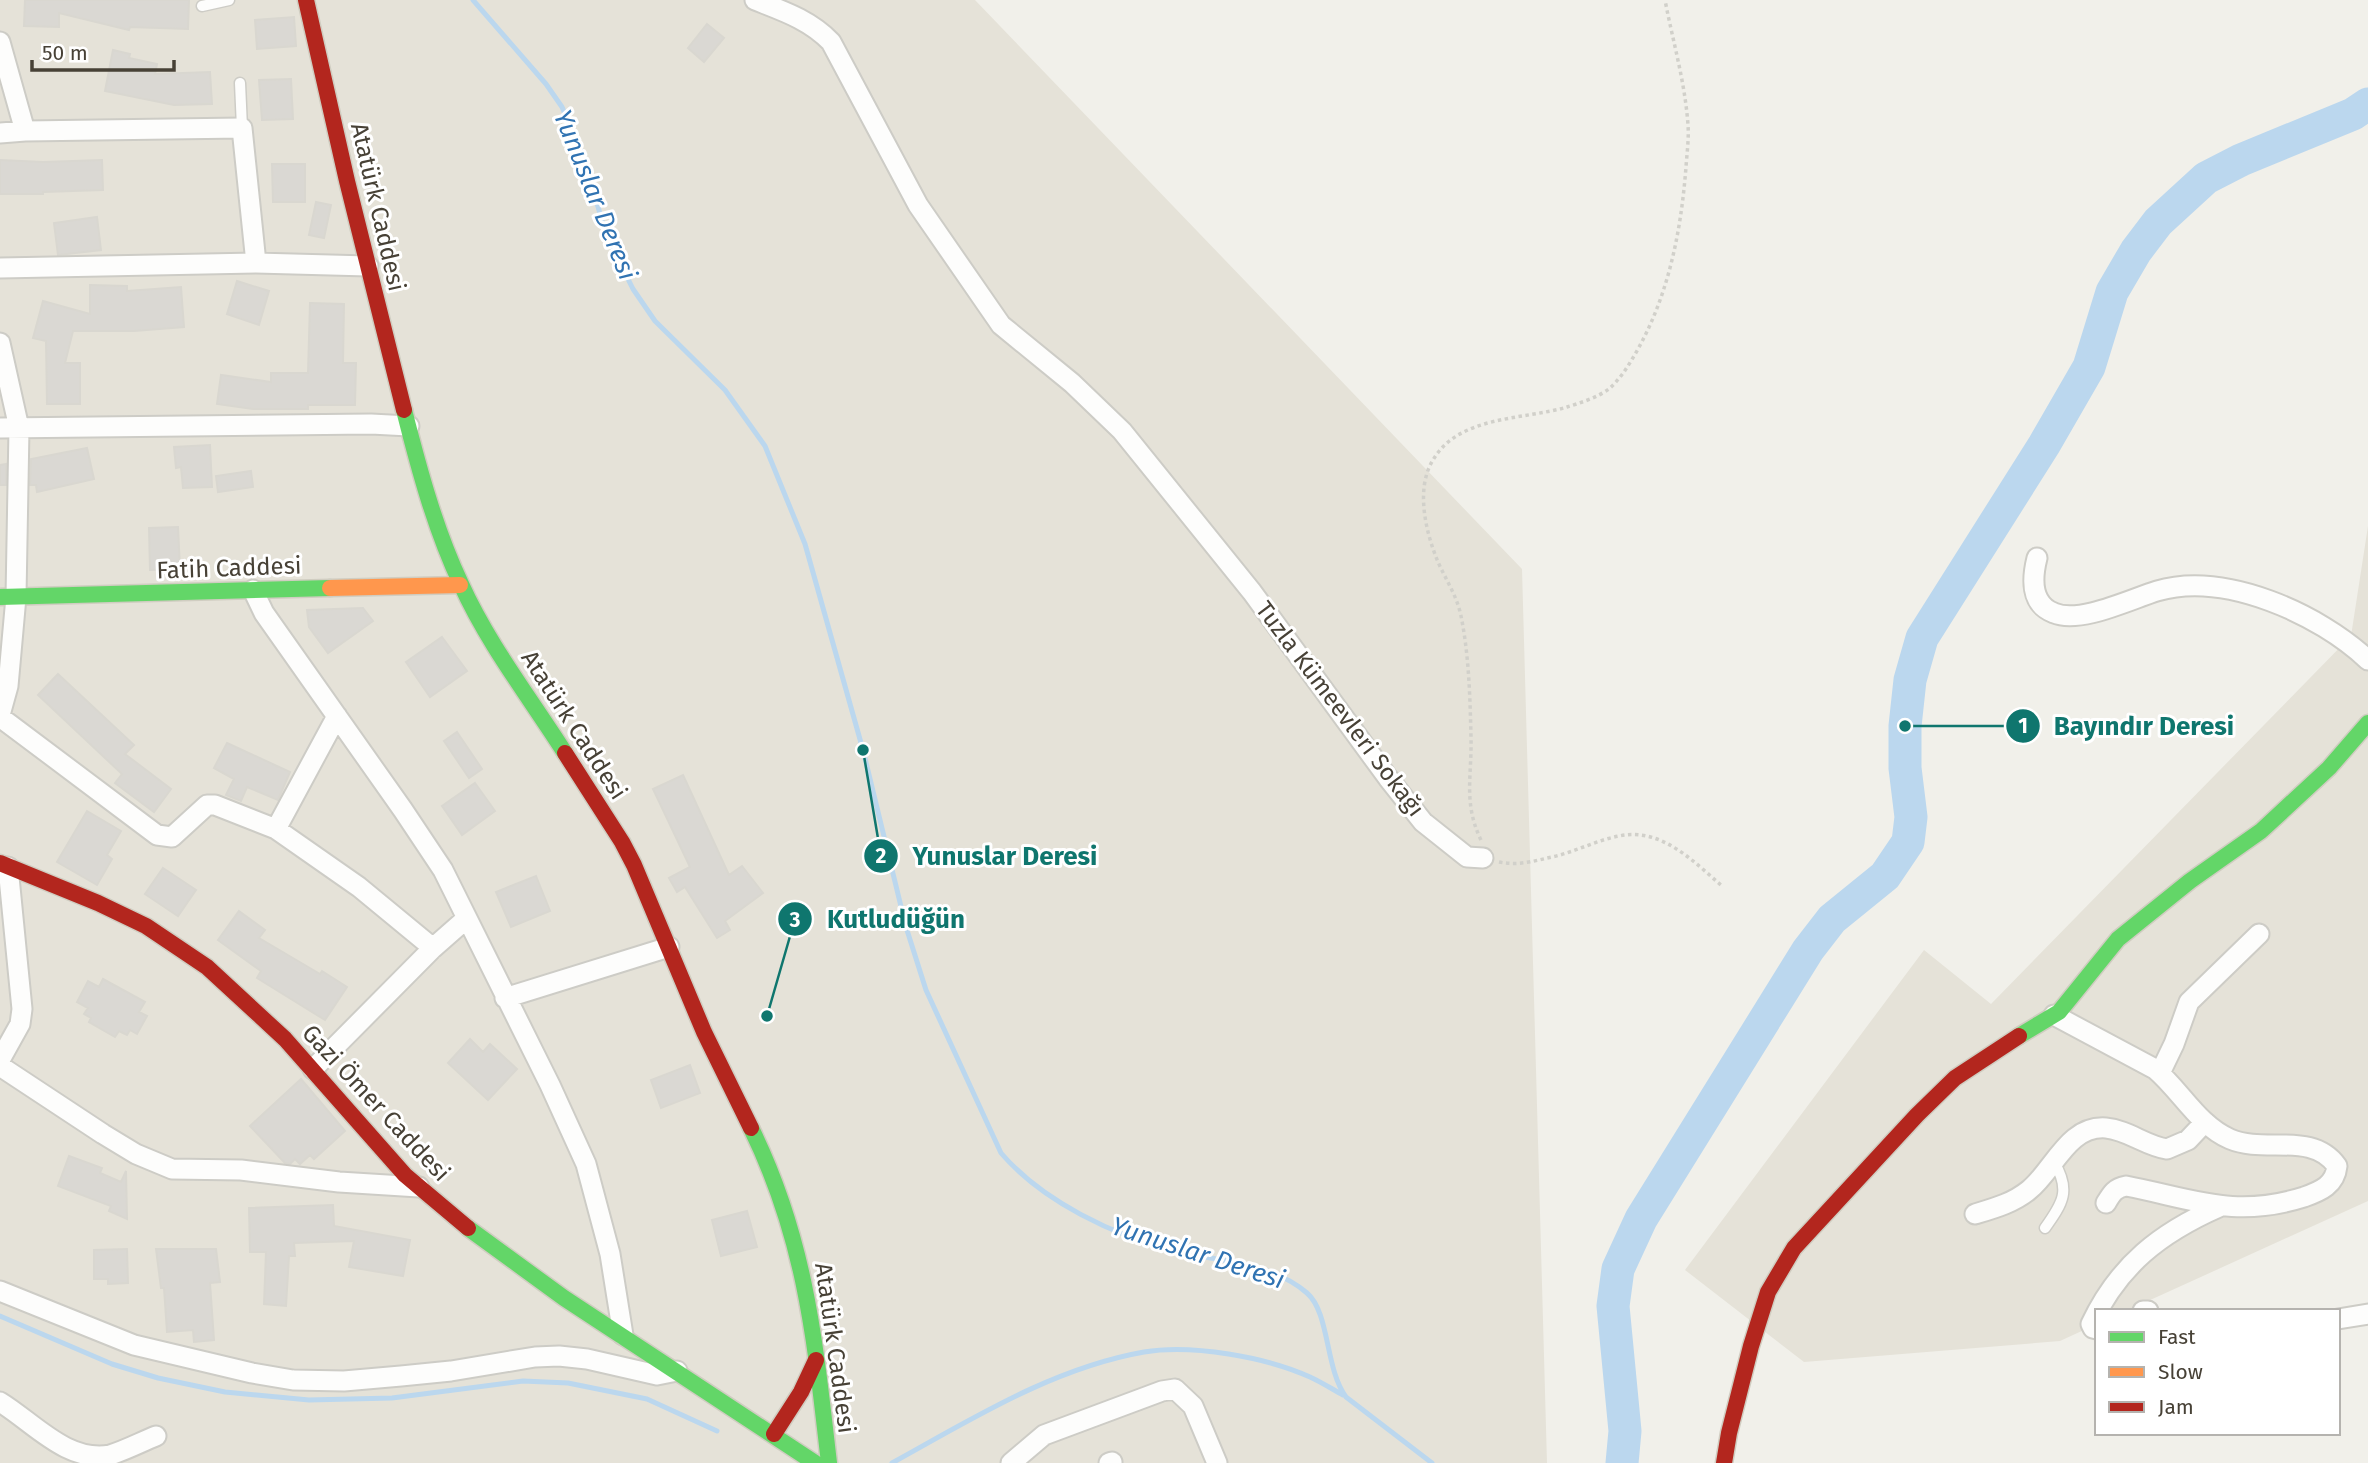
<svg xmlns="http://www.w3.org/2000/svg" width="2368" height="1463" font-family="'Fira Sans',sans-serif">
<style>
.residential{fill:#e5e2d8}
.lines{fill:none;stroke-linecap:round;stroke-linejoin:round}
.stream{stroke:#bbd7ee;stroke-width:5}
.river{stroke:#bbd7ee;stroke-width:33}
.building{fill:#dad8d3;stroke:#d9d7d0;stroke-width:2}
.lane-casing{stroke:#cdccc6;stroke-width:13}
.street-casing{stroke:#cdccc6;stroke-width:23}
.fast-casing{stroke:#d0cdc1;stroke-width:19}
.slow-casing{stroke:#d0cdc1;stroke-width:19}
.jam-casing{stroke:#d0cdc1;stroke-width:19}
.path{stroke:#d1d0ca;stroke-width:3.5;stroke-dasharray:3.5 3.5;stroke-linecap:butt}
.lane{stroke:#fdfdfc;stroke-width:10}
.street{stroke:#fdfdfc;stroke-width:19}
.fast{stroke:#63d668;stroke-width:16}
.slow{stroke:#ff974d;stroke-width:16}
.jam{stroke:#b3261e;stroke-width:16}
.labels{text-anchor:middle;dominant-baseline:central;stroke-width:6;stroke-linejoin:round;paint-order:stroke}
.street-label{font-size:24px;fill:#474136;stroke:#fff}
.water-label{font-size:26px;font-style:italic;fill:#3073b2;stroke:#fff}
.leader{fill:none;stroke:#0f766e;stroke-width:2.5}
.callout-dot{fill:#0f766e;stroke:#fff;stroke-width:2.5}
.mark-label{font-size:21px;text-anchor:middle;font-weight:bold;fill:#fff}
.callout-label{font-size:26px;text-anchor:middle;font-weight:bold;fill:#0f766e;stroke:#fff;stroke-width:6;stroke-linejoin:round;paint-order:stroke}
</style>
<rect width="100%" height="100%" fill="#f1f0ea"/>
<!-- residential -->
<path class="residential" d="M0,0H975L1522,569L1547,1463H0Z
M2368,526V1201L2126,1311H2097V1324L2060,1341L1804,1362L1685,1270L1924,950L1991,1004L2351,636Z"/>
<g class="lines">
<!-- stream -->
<path class="stream" d="M473,0L546,84L562,107L584,157L606,235L633,289L655,321L725,390L765,446L805,544L863,750L906,927L926,990L1001,1153C1042,1201 1114,1236 1176,1251C1220,1262 1271,1262 1307,1293C1330,1313 1325,1369 1346,1397L1432,1463
M0,1316L112,1364L158,1378L225,1392L309,1400L392,1398L523,1381L568,1383L647,1399L717,1431
M892,1463C972,1419 1053,1368 1144,1352C1192,1344 1266,1357 1310,1377C1321,1382 1332,1389 1343,1395"/>
<!-- river -->
<path class="river" d="M1622,1463L1625,1431L1613,1306L1618,1269L1641,1219L1808,950L1832,919L1885,876L1908,842L1911,817L1905,768V726L1910,680L1922,638L2044,445L2089,367L2112,292L2136,251L2158,222L2206,178L2241,160L2353,114L2368,104"/>
</g>
<!-- building -->
<path class="building" d="M25,0H189L188,29L130,27L129,30L59,13V27L24,26Z
M294,17L296,46L257,49L255,20Z
M707,24L724,38L704,62L688,48Z
M113,50L130,54L129,58L157,64L155,74L210,72L212,104L174,105L105,91Z
M291,79L293,119L262,120L259,80Z
M0,160L43,162L102,160L103,190L43,192V194H0Z
M272,164H305V202H273Z
M316,202L331,205L324,238L309,235Z
M97,217L101,250L58,255L54,223Z
M237,281L269,291L259,325L227,314Z
M90,285L127,286V291L181,287L184,327L134,331H73L65,363H80V404H47L46,341L33,338L43,301L90,314Z
M310,303L344,304L343,363H356L355,405H308V409H253L217,404L221,375L271,382V373H308Z
M210,445L212,487L183,488L181,467L176,468L174,447Z
M87,448L94,479L37,492L36,485H30L31,459Z
M6,464V485H0V465Z
M251,471L253,487L218,492L216,476Z
M178,527L180,569L150,570L149,528Z
M363,608L373,621L328,653L309,627L307,610Z
M442,637L467,671L430,697L406,662Z
M58,674L134,745L125,754L171,789L154,812L115,783L122,774L38,695Z
M457,732L482,769L469,778L444,741Z
M227,743L290,772L278,800L247,787L241,801L226,795L234,779L214,768Z
M683,775L729,875L742,866L763,893L725,921L730,930L717,938L685,887L677,892L669,878L690,867L653,789Z
M475,783L495,811L462,835L442,806Z
M87,811L121,831L107,855L112,859L97,885L57,862Z
M163,868L196,890L178,916L145,894Z
M536,876L550,911L511,927L496,892Z
M239,911L265,930L259,938L320,974L322,971L347,987L325,1020L257,978L261,971L218,940Z
M103,979L145,1002L139,1012L147,1016L137,1034L130,1030L127,1035L119,1031L115,1037L89,1022L91,1018L84,1014L88,1008L77,1002L88,981L99,987Z
M470,1039L483,1052L490,1044L517,1069L488,1100L448,1063Z
M690,1065L700,1093L661,1108L651,1080Z
M301,1079L345,1131L314,1159L310,1155L300,1164L295,1159L290,1164L285,1163L250,1126Z
M69,1156L102,1168L100,1173L121,1182L126,1171L127,1219L109,1211L111,1206L58,1186Z
M333,1205L334,1226L410,1240L403,1276L349,1267L354,1241L294,1243L295,1256H289L286,1306L264,1304L266,1252H250L249,1208Z
M747,1211L757,1247L721,1256L712,1220Z
M127,1249L128,1283L108,1284V1279H94V1250Z
M156,1249H216L220,1282L210,1283L214,1340L194,1342L193,1330L167,1332L164,1288H161Z"/>
<g class="lines">
<defs>
<path id="lane" d="M202,6L229,0
M240,83L242,128
M2045,1228C2063,1203 2071,1190 2054,1162"/>
<path id="street" d="M755,0C783,11 810,20 831,42L918,205L1001,325L1072,383L1122,431L1252,592L1388,778L1423,822L1467,857L1483,858
M0,42L25,131
M0,133L25,131L242,128L256,263
M0,268L256,263L368,266
M0,343L19,428L16,597L8,686L0,715
M0,428L371,424L409,426
M2037,558C2032,578 2030,604 2054,613C2080,624 2131,599 2157,591C2225,571 2319,614 2368,660
M253,590L264,613L403,810L443,870L550,1085L586,1164L610,1254L623,1335
M0,717L157,835L172,837L207,805H215L276,829L359,887L433,948
M276,829L337,716
M505,998L669,947
M2054,1015L2155,1069C2181,1091 2198,1125 2230,1139C2265,1154 2312,1131 2337,1166C2335,1185 2321,1191 2304,1197C2234,1219 2194,1199 2126,1186C2115,1188 2112,1193 2106,1203
M0,1060L20,1024L22,1009L8,867
M0,1066L103,1134L136,1154L172,1169L241,1170L339,1182L419,1187
M313,1069L433,948L466,919
M2160,1073L2174,1044L2189,1002L2259,934
M1975,1214C1995,1208 2013,1203 2029,1190C2054,1170 2068,1125 2106,1128C2128,1130 2146,1146 2167,1149L2188,1140L2205,1122
M0,1291L134,1345L252,1373L293,1380L344,1381L401,1376L451,1371L535,1357L559,1356L587,1359L657,1375L677,1371
M2143,1311H2148
M2338,1319L2368,1314
M2097,1329L2093,1328L2091,1324C2119,1265 2160,1233 2219,1207
M0,1402C33,1422 67,1463 110,1455C126,1450 141,1442 156,1436
M1011,1463L1044,1435L1162,1391L1175,1389L1193,1406L1217,1463
M1109,1463L1112,1462"/>
<path id="fast" d="M404,410C419,469 435,529 461,584C488,644 530,698 565,753
M0,597L330,588
M2019,1036L2059,1012L2118,939L2190,881L2261,831L2329,768L2368,723
M751,1128C806,1240 815,1342 829,1463
M468,1228L564,1298L815,1463"/>
<path id="slow" d="M330,588L460,585"/>
<path id="jam" d="M306,0L347,181L404,410
M565,753L622,842L634,865L704,1032L751,1128
M0,863L98,903L146,926L207,967L285,1039L405,1175L468,1228
M774,1434L801,1392L816,1360
M1724,1463L1729,1433L1751,1346L1768,1292L1794,1248L1917,1115L1955,1078L2019,1036"/>
</defs>
<!-- lane casing -->
<use href="#lane" class="lane-casing"/>
<!-- street casing -->
<use href="#street" class="street-casing"/>
<!-- fast casing -->
<use href="#fast" class="fast-casing"/>
<!-- slow casing -->
<use href="#slow" class="slow-casing"/>
<!-- jam casing -->
<use href="#jam" class="jam-casing"/>
<!-- path -->
<path class="path" d="M1481,840C1463,803 1472,776 1471,737C1470,697 1469,655 1461,616C1457,596 1446,580 1438,562C1426,533 1415,489 1433,460C1459,415 1524,420 1567,407C1580,403 1599,397 1610,388C1622,377 1630,363 1638,349C1669,293 1681,231 1686,167C1687,153 1689,138 1688,125C1685,82 1673,42 1665,0
M1499,862C1518,866 1534,861 1552,857C1575,852 1597,840 1619,836C1661,827 1693,861 1722,886"/>
<!-- lane -->
<use href="#lane" class="lane"/>
<!-- street -->
<use href="#street" class="street"/>
<!-- fast -->
<use href="#fast" class="fast"/>
<!-- slow -->
<use href="#slow" class="slow"/>
<!-- jam -->
<use href="#jam" class="jam"/>
</g>
<g class="labels">
<!-- street labels -->
<g class="street-label">
<text transform="translate(378 207) rotate(77)">Atatürk Caddesi</text>
<text transform="translate(229 568) rotate(-2)">Fatih Caddesi</text>
<text transform="translate(1340 709) rotate(53)">Tuzla Kümeevleri Sokağı</text>
<text transform="translate(574 725) rotate(57)">Atatürk Caddesi</text>
<text transform="translate(376 1103) rotate(47)">Gazi Ömer Caddesi</text>
<text transform="translate(835 1348) rotate(82)">Atatürk Caddesi</text>
</g>
<!-- water labels -->
<g class="water-label">
<text transform="translate(595 195) rotate(68)">Yunuslar Deresi</text>
<text transform="translate(1198 1253) rotate(18)">Yunuslar Deresi</text>
</g>
</g>
<!-- callouts -->
<path class="leader" d="M1905 726L2023 726M863 750L881 856M767 1016L795 919"/>
<g class="callout-dot">
<circle cx="1905" cy="726" r="7"/>
<circle cx="863" cy="750" r="7"/>
<circle cx="767" cy="1016" r="7"/>
<circle cx="2023" cy="726" r="18"/>
<circle cx="881" cy="856" r="18"/>
<circle cx="795" cy="919" r="18"/>
</g>
<g class="mark-label">
<text x="2023" y="733">1</text>
<text x="881" y="863">2</text>
<text x="795" y="927">3</text>
</g>
<g class="callout-label">
<text x="2144" y="735">Bayındır Deresi</text>
<text x="1005" y="865">Yunuslar Deresi</text>
<text x="896" y="928">Kutludüğün</text>
</g>
<!-- legend -->
<rect x="2095" y="1309" width="245" height="126" fill="#ffffff" stroke="#b5b3af" stroke-width="2"/>
<rect x="2109" y="1332" width="35" height="10" fill="#63d668" stroke="#b5b3af" stroke-width="2"/>
<text x="2158" y="1344" font-size="21" fill="#474136">Fast</text>
<rect x="2109" y="1367" width="35" height="10" fill="#ff974d" stroke="#b5b3af" stroke-width="2"/>
<text x="2158" y="1379" font-size="21" fill="#474136">Slow</text>
<rect x="2109" y="1402" width="35" height="10" fill="#b3261e" stroke="#b5b3af" stroke-width="2"/>
<text x="2158" y="1414" font-size="21" fill="#474136">Jam</text>
<!-- scale -->
<path d="M32 60v10h142v-10" fill="none" stroke="#474136" stroke-width="3.5"/>
<text x="42" y="60" font-size="21" fill="#474136" stroke="#ffffff" stroke-width="5" paint-order="stroke">50 m</text>
</svg>
